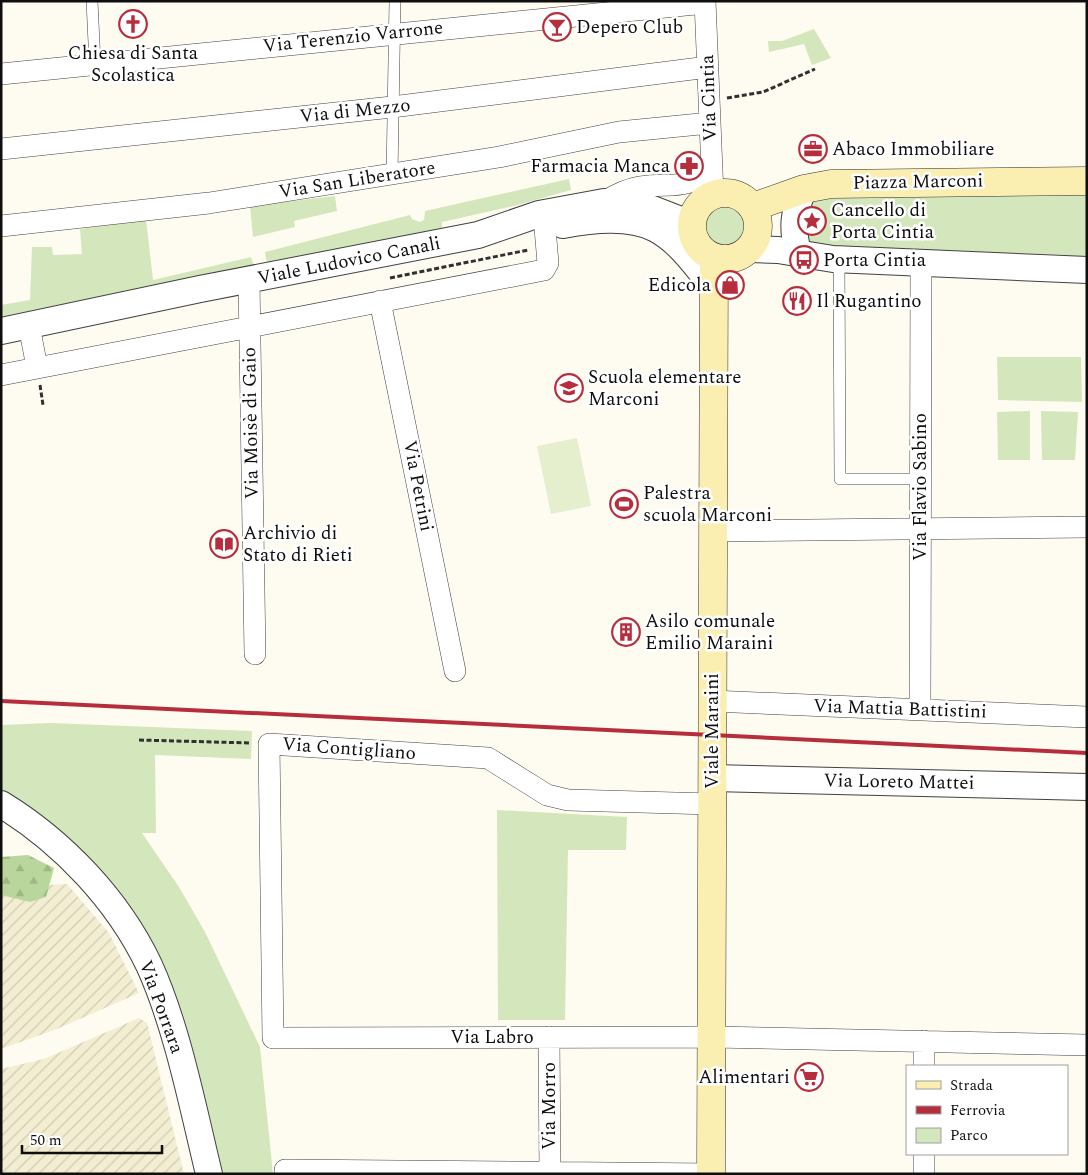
<svg xmlns="http://www.w3.org/2000/svg" width="1088" height="1175" font-family="Spectral,serif">
<style>
.farmland{fill:url(#farmland-furrows)}
.green{fill:#d4e7bc}
.forest{fill:url(#forest-firs)}
.pitch{fill:#e5efcd}
.lines{fill:none;stroke-linecap:round;stroke-linejoin:round}
.service-casing{stroke:#414141;stroke-width:12}
.minor-casing{stroke:#414141;stroke-width:22}
.tertiary-casing{stroke:#414141;stroke-width:28}
.secondary-casing{stroke:#303030;stroke-width:29}
.path{stroke:#303030;stroke-width:3;stroke-dasharray:5 2.5;stroke-linecap:butt}
.service{stroke:#fff;stroke-width:11}
.minor{stroke:#fff;stroke-width:21}
.tertiary{stroke:#fff;stroke-width:26}
.secondary{stroke:#faeeb0;stroke-width:28}
.rail{stroke:#b62e3c;stroke-width:4}
.labels{text-anchor:middle;dominant-baseline:central;stroke-width:5;stroke-linejoin:round;paint-order:stroke}
.poi-label{font-size:19px;fill:#0e0e0e;stroke:#fff;text-anchor:start}
.street-label{font-size:19px;fill:#0e0e0e;stroke:#fff}
</style>
<defs>
<pattern id="farmland-furrows" width="10" height="10" patternUnits="userSpaceOnUse" patternTransform="scale(1.25)"><rect width="10" height="10" fill="#f3eed2"/><path d="M-1 1l2-2M0 10L10 0M9 11l2-2" fill="none" stroke="#cfcbb3"/></pattern>
<pattern id="forest-firs" width="22" height="20" patternUnits="userSpaceOnUse" patternTransform="scale(1.25)"><rect width="22" height="20" fill="#b9d79c"/><path d="M5 1l3.5 6h-7zM16 11l3.5 6h-7z" fill="#9eb785"/></pattern>
</defs>
<rect width="100%" height="100%" fill="#fefbf1"/>
<!-- farmland -->
<path class="farmland" d="M67,884L109,933L139,993L57,1029L1,1049V888Z
M139,1018L147,1023L184,1174H1V1069L44,1059Z"/>
<!-- green -->
<path class="green" d="M814,29L831,58L812,65L804,44L769,52L768,41H782Z
M569,179L571,190L518,205L442,222V231L1,320V305L30,300L32,247H52L53,255L82,254L80,229L146,219L153,280L251,257L254,266L267,263L265,252L410,215L412,219L420,222L424,220L425,211Z
M1087,193V258L819,247L810,243L803,234L811,201L827,197Z
M335,196L337,211L294,221L295,227L253,237L250,206Z
M705 226a21 21 0 1 1 42 0a21 21 0 1 1-42 0Z
M997,357H1081L1082,402L998,400Z
M1030,411V460H998L997,412Z
M1041,411L1078,412L1075,460H1042Z
M51,723L252,731L251,759L155,755L156,833H142L179,887L205,932L260,1047L273,1174H209L130,932L1,804V725Z
M497,810L627,817L626,850H568L565,1020H498Z"/>
<!-- forest -->
<path class="forest" d="M28,855L54,868L46,897L30,902L1,895V857Z"/>
<!-- pitch -->
<path class="pitch" d="M577,438L591,506L551,514L537,446Z"/>
<g class="lines">
<defs>
<path id="service" d="M92,1L95,64
M392,176L395,1
M839,259L840,479H920"/>
<path id="minor" d="M705,1L713,195
M1,74L705,3
M1,149L392,107L708,67
M604,202C615,195 627,189 639,187C672,182 683,192 712,169
M1,226L209,203L499,157L619,132L710,123
M249,281L255,654
M380,301L455,671
M29,326L37,367
M1,375L544,270L548,263L545,228
M713,531L1087,527
M712,701L1087,717
M920,710L921,263
M712,804L568,800L547,795L488,758L269,744L273,1038L712,1037L1087,1045
M549,1037L550,1174
M924,1066V1041
M285,1170L711,1174
M924,1174V1154"/>
<path id="tertiary" d="M563,225C591,220 629,215 656,229C680,242 697,267 713,287
M750,249L778,250L833,259L1087,270
M798,253C792,229 793,211 804,189
M1,331L200,289L478,235L539,214L604,202L650,208L681,220L692,228
M712,778L1087,787
M1,804C63,842 118,900 149,965C177,1026 193,1108 209,1174"/>
<path id="secondary" d="M692 226a33 33 0 1 1 66 0a33 33 0 1 1-66 0Z
M753,207L804,189L831,184L1087,181
M711,1174L714,258"/>
</defs>
<!-- service casing -->
<use href="#service" class="service-casing"/>
<!-- minor casing -->
<use href="#minor" class="minor-casing"/>
<!-- tertiary casing -->
<use href="#tertiary" class="tertiary-casing"/>
<!-- secondary casing -->
<use href="#secondary" class="secondary-casing"/>
<!-- path -->
<path class="path" d="M727,98L763,92L815,69
M390,278L528,250
M40,385L43,405
M139,740L251,743"/>
<!-- service -->
<use href="#service" class="service"/>
<!-- minor -->
<use href="#minor" class="minor"/>
<!-- tertiary -->
<use href="#tertiary" class="tertiary"/>
<!-- secondary -->
<use href="#secondary" class="secondary"/>
<!-- rail -->
<path class="rail" d="M1,701L1087,753"/>
</g>
<!-- icons -->
<defs>
<symbol id="church-ring" viewBox="-11 -11 22 22"><circle r="9.5" fill="#fff" stroke="#b62e3c" stroke-width="1.5"/><path d="M-1.2-6h2.4v3.5h3.3v2.4h-3.3V6h-2.4V-.1h-3.3v-2.4h3.3Z" fill="#b62e3c"/></symbol>
<symbol id="bar-ring" viewBox="-11 -11 22 22"><circle r="9.5" fill="#fff" stroke="#b62e3c" stroke-width="1.5"/><path d="M-6-5H6L.8 .8V4.5H3.5V6h-7V4.5H-.8V.8Z" fill="#b62e3c"/></symbol>
<symbol id="office-ring" viewBox="-11 -11 22 22"><circle r="9.5" fill="#fff" stroke="#b62e3c" stroke-width="1.5"/><path d="M-6-3h4V-5.5h4V-3h4V5H-6ZM-1-4.5V-3h2v-1.5ZM-6 0V1H6V0Z" fill="#b62e3c"/></symbol>
<symbol id="pharmacy-ring" viewBox="-11 -11 22 22"><circle r="9.5" fill="#fff" stroke="#b62e3c" stroke-width="1.5"/><path d="M-2-6h4v4h4v4h-4v4h-4v-4h-4v-4h4Z" fill="#b62e3c"/></symbol>
<symbol id="sight-ring" viewBox="-11 -11 22 22"><circle r="9.5" fill="#fff" stroke="#b62e3c" stroke-width="1.5"/><path d="M0-6L1.8-2.2L6-1.7L2.9 1.2L3.7 5.4L0 3.3L-3.7 5.4L-2.9 1.2L-6-1.7L-1.8-2.2Z" fill="#b62e3c"/></symbol>
<symbol id="bus-ring" viewBox="-11 -11 22 22"><circle r="9.5" fill="#fff" stroke="#b62e3c" stroke-width="1.5"/><path d="M-5-6H5V4H4V6H2V4H-2V6H-4V4H-5ZM-3.5-4V0h7V-4ZM-3.5 1.2v1.5H-2V1.2ZM2 1.2v1.5H3.5V1.2Z" fill="#b62e3c"/></symbol>
<symbol id="shop-ring" viewBox="-11 -11 22 22"><circle r="9.5" fill="#fff" stroke="#b62e3c" stroke-width="1.5"/><path d="M-5-2.5h2.3a2.7 3.5 0 0 1 5.4 0H5L5.5 6h-11ZM-1.5-2.5h3a1.5 2.3 0 0 0-3 0Z" fill="#b62e3c"/></symbol>
<symbol id="restaurant-ring" viewBox="-11 -11 22 22"><circle r="9.5" fill="#fff" stroke="#b62e3c" stroke-width="1.5"/><path d="M-5-6h1v4h1v-4h1v4h1v-4h1v5L-1.5 .5V6h-2V.5L-5-1ZM5-6V6H3V1.5H1.5Q1.5-4 5-6Z" fill="#b62e3c"/></symbol>
<symbol id="school-ring" viewBox="-11 -11 22 22"><circle r="9.5" fill="#fff" stroke="#b62e3c" stroke-width="1.5"/><path d="M0-5L7-2L0 1L-7-2ZM-4 1L0 2.5L4 1V4Q0 6-4 4Z" fill="#b62e3c"/></symbol>
<symbol id="stadium-ring" viewBox="-11 -11 22 22"><circle r="9.5" fill="#fff" stroke="#b62e3c" stroke-width="1.5"/><path d="M0-5a6.5 5 0 1 0 0 10a6.5 5 0 1 0 0-10ZM-3.5-1.8h7v3.6h-7Z" fill="#b62e3c"/></symbol>
<symbol id="library-ring" viewBox="-11 -11 22 22"><circle r="9.5" fill="#fff" stroke="#b62e3c" stroke-width="1.5"/><path d="M-6-4Q-3-5.5-.7-3.5V5Q-3 3-6 4ZM6-4Q3-5.5 .7-3.5V5Q3 3 6 4Z" fill="#b62e3c"/></symbol>
<symbol id="building-ring" viewBox="-11 -11 22 22"><circle r="9.5" fill="#fff" stroke="#b62e3c" stroke-width="1.5"/><path d="M-4-6H4V6H1V3H-1V6H-4ZM-2.5-4.3h1.7v1.8h-1.7ZM.8-4.3h1.7v1.8H.8ZM-2.5-1h1.7V.8h-1.7ZM.8-1h1.7V.8H.8Z" fill="#b62e3c"/></symbol>
<symbol id="supermarket-ring" viewBox="-11 -11 22 22"><circle r="9.5" fill="#fff" stroke="#b62e3c" stroke-width="1.5"/><path d="M-6-5.5h2.5l.6 2H6L4.5 2H-2.5L-4.4-4H-6ZM-1.5 3.2a1.3 1.3 0 1 0 .1 0ZM3 3.2a1.3 1.3 0 1 0 .1 0Z" fill="#b62e3c"/></symbol>
</defs>
<g fill-rule="evenodd">
<use href="#church-ring" x="117" y="8" width="32" height="32"/>
<use href="#bar-ring" x="541" y="11" width="32" height="32"/>
<use href="#office-ring" x="797" y="133" width="32" height="32"/>
<use href="#pharmacy-ring" x="673" y="150" width="32" height="32"/>
<use href="#sight-ring" x="796" y="205" width="32" height="32"/>
<use href="#bus-ring" x="788" y="244" width="32" height="32"/>
<use href="#shop-ring" x="714" y="269" width="32" height="32"/>
<use href="#restaurant-ring" x="781" y="285" width="32" height="32"/>
<use href="#school-ring" x="553" y="372" width="32" height="32"/>
<use href="#stadium-ring" x="608" y="488" width="32" height="32"/>
<use href="#library-ring" x="208" y="528" width="32" height="32"/>
<use href="#building-ring" x="610" y="616" width="32" height="32"/>
<use href="#supermarket-ring" x="793" y="1061" width="32" height="32"/>
</g>
<g class="labels">
<!-- poi labels -->
<g class="poi-label">
<text x="576" y="27">Depero Club</text>
<text x="133" y="53" text-anchor="middle">Chiesa di Santa<tspan x="133" dy="22">Scolastica</tspan></text>
<text x="832" y="149">Abaco Immobiliare</text>
<text x="670" y="166" text-anchor="end">Farmacia Manca</text>
<text x="831" y="210">Cancello di<tspan x="831" dy="22">Porta Cintia</tspan></text>
<text x="823" y="260">Porta Cintia</text>
<text x="711" y="285" text-anchor="end">Edicola</text>
<text x="816" y="301">Il Rugantino</text>
<text x="588" y="377">Scuola elementare<tspan x="588" dy="22">Marconi</tspan></text>
<text x="643" y="493">Palestra<tspan x="643" dy="22">scuola Marconi</tspan></text>
<text x="243" y="533">Archivio di<tspan x="243" dy="22">Stato di Rieti</tspan></text>
<text x="645" y="621">Asilo comunale<tspan x="645" dy="22">Emilio Maraini</tspan></text>
<text x="790" y="1077" text-anchor="end">Alimentari</text>
</g>
<!-- street labels -->
<g class="street-label">
<text transform="translate(353 37) rotate(-6)">Via Terenzio Varrone</text>
<text transform="translate(709 98) rotate(-92)">Via Cintia</text>
<text transform="translate(355 111) rotate(-6)">Via di Mezzo</text>
<text transform="translate(357 180) rotate(-9)">Via San Liberatore</text>
<text transform="translate(918 182) rotate(-1)">Piazza Marconi</text>
<text transform="translate(349 261) rotate(-11)">Viale Ludovico Canali</text>
<text transform="translate(251 423) rotate(-91)">Via Moisè di Gaio</text>
<text transform="translate(418 486) rotate(79)">Via Petrini</text>
<text transform="translate(920 487) rotate(-90)">Via Flavio Sabino</text>
<text transform="translate(900 709) rotate(2)">Via Mattia Battistini</text>
<text transform="translate(712 731) rotate(-90)">Viale Maraini</text>
<text transform="translate(349 749) rotate(4)">Via Contigliano</text>
<text transform="translate(899 782) rotate(1)">Via Loreto Mattei</text>
<text transform="translate(161 1007) rotate(70)">Via Porrara</text>
<text x="492" y="1037">Via Labro</text>
<text transform="translate(549 1106) rotate(-90)">Via Morro</text>
</g>
</g>
<!-- border -->
<rect width="1088" height="1175" fill="none" stroke="#0e0e0e" stroke-width="5"/>
<!-- legend -->
<rect x="906" y="1065" width="162" height="90" fill="#ffffff" stroke="#9f9f9f"/>
<rect x="916" y="1081" width="25" height="8" fill="#faeeb0" stroke="#9f9f9f"/>
<text x="950" y="1090" font-size="15" fill="#0e0e0e">Strada</text>
<rect x="916" y="1106" width="25" height="8" fill="#b62e3c" stroke="#9f9f9f"/>
<text x="950" y="1115" font-size="15" fill="#0e0e0e">Ferrovia</text>
<rect x="916" y="1128" width="25" height="15" fill="#d4e7bc" stroke="#9f9f9f"/>
<text x="950" y="1140" font-size="15" fill="#0e0e0e">Parco</text>
<!-- scale -->
<path d="M22 1145v8h140v-8" fill="none" stroke="#0e0e0e" stroke-width="2.5"/>
<text x="30" y="1145" font-size="15" fill="#0e0e0e" stroke="#ffffff" stroke-width="4" paint-order="stroke">50 m</text>
</svg>
